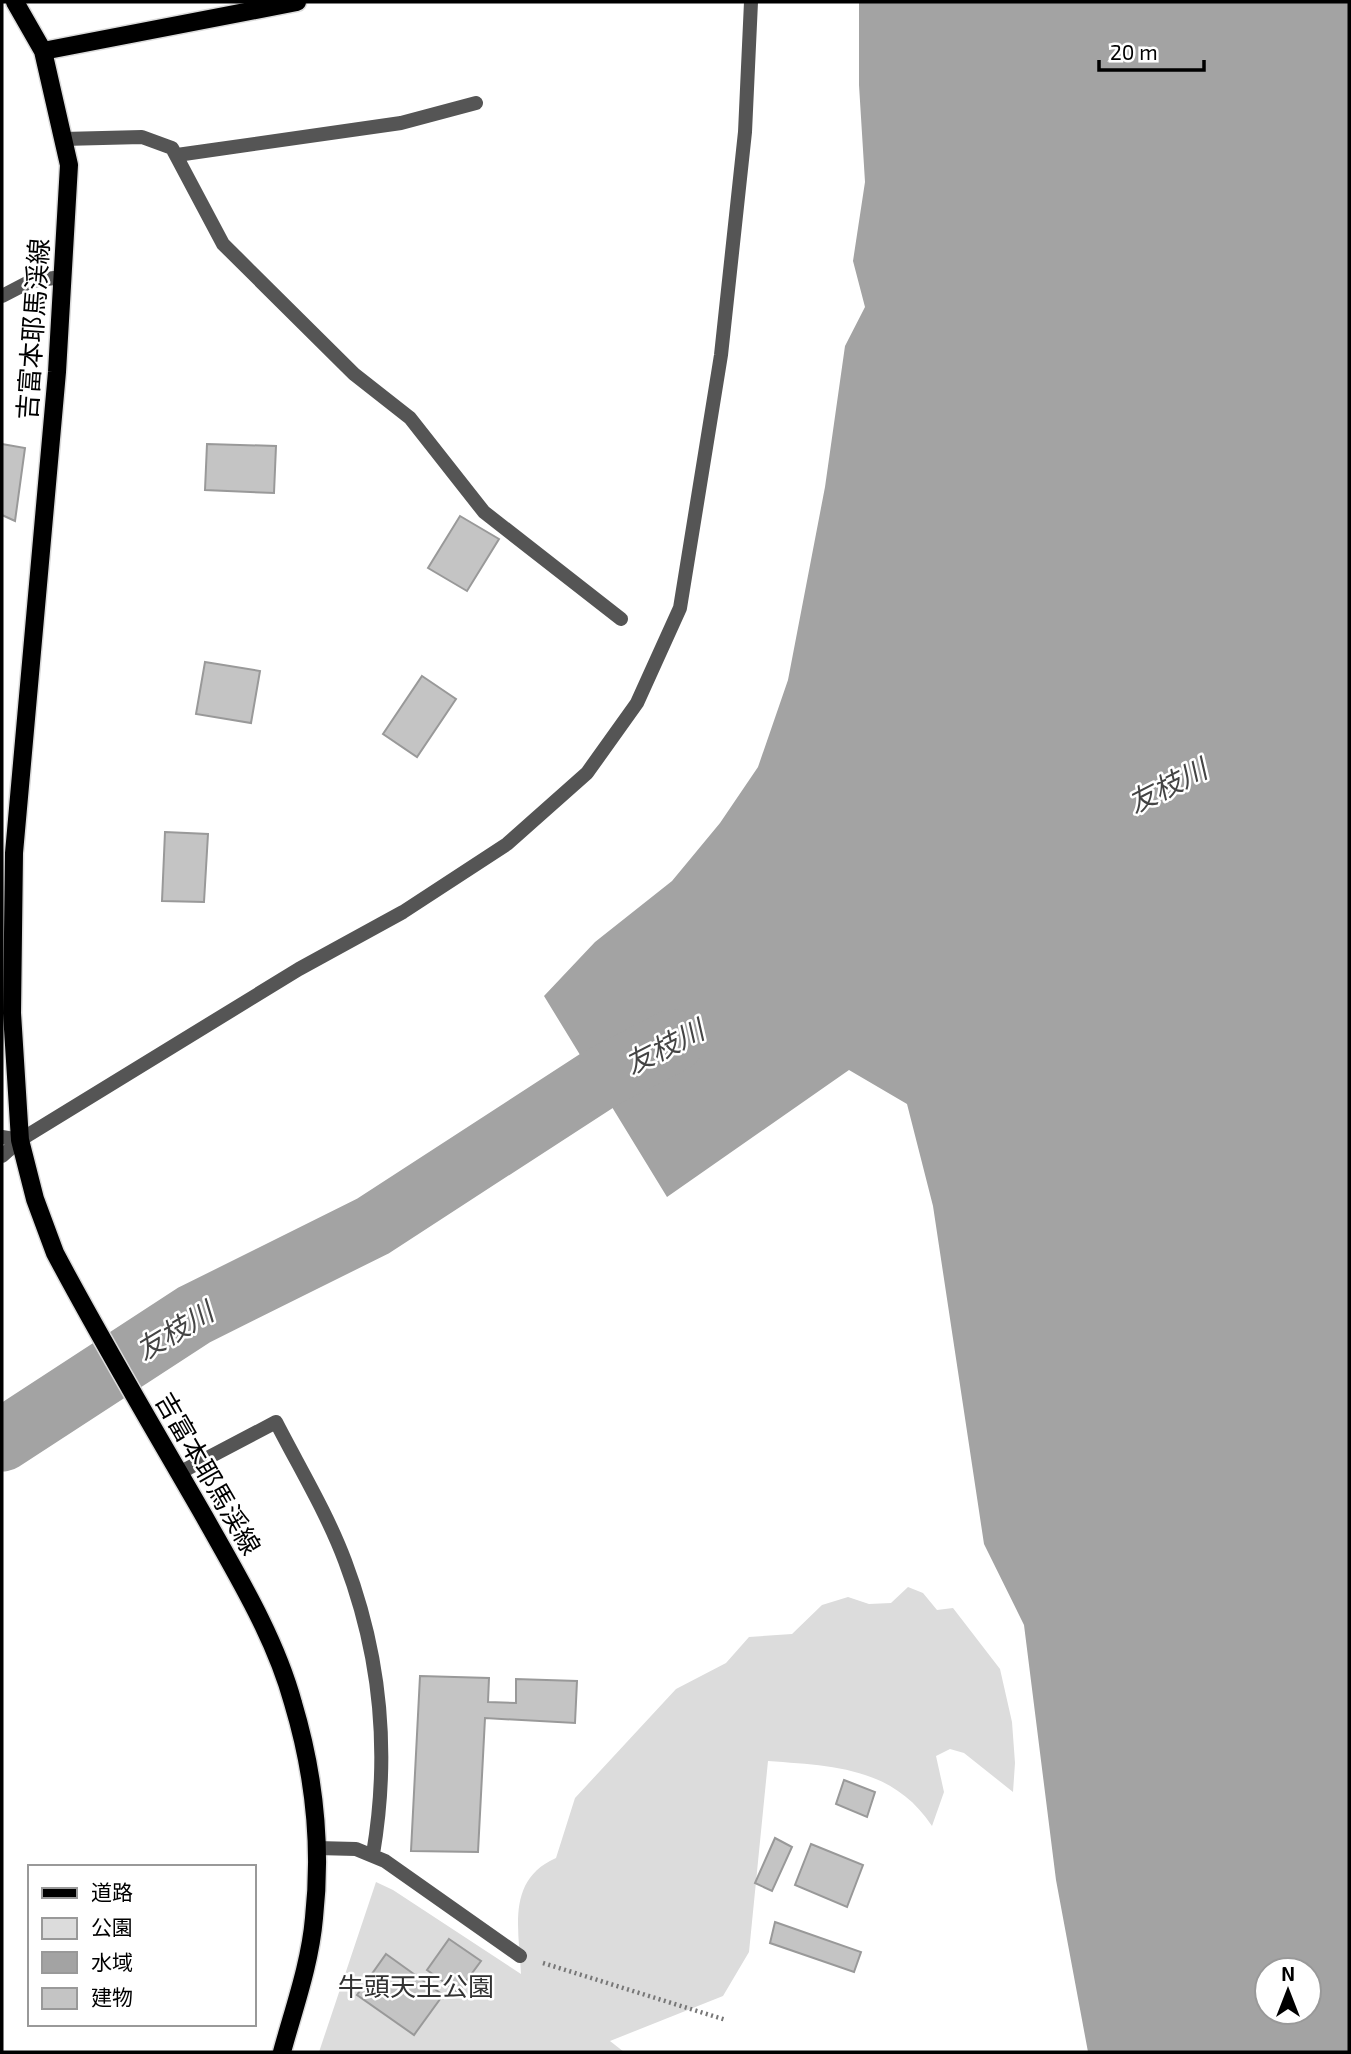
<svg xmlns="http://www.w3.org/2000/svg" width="1351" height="2054" font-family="'Exo 2','Noto Sans JP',sans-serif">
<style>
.green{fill:#dcdcdc}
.water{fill:#a3a3a3;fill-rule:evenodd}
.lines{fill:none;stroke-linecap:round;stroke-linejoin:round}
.river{stroke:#a3a3a3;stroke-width:63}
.building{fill:#c4c4c4;stroke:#999;stroke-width:2}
.primary-casing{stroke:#dbdbdb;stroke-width:21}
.path{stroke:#777;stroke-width:4.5;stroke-dasharray:2 3.5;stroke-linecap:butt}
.service{stroke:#555;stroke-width:14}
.minor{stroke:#555;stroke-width:14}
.primary{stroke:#000;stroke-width:18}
.labels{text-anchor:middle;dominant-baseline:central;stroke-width:5;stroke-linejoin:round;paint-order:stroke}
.street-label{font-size:26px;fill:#000;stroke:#fff}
.park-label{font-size:26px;fill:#333;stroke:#fff}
.water-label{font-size:28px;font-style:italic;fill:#444;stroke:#fff}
</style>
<rect width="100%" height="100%" fill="#fff"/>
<!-- green -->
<path class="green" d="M908,1587L923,1593L937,1610L953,1608L1000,1669L1012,1722L1015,1763L1013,1792L964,1753L950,1749L936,1756L944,1792L932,1826C893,1767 833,1766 768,1761L749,1952L723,1996L610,2041L624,2052H319L376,1882L393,1890L521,1974C519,1929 506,1880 556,1858L575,1798L676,1689L726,1663L749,1637L792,1634L822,1605L848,1597L869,1604L891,1603Z"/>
<!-- water -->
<path class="water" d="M859,2H1349V2052H1088L1056,1880L1024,1625L984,1544L933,1206L907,1104L849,1070L667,1197L544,996L595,942L672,881L720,823L758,767L788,680L825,487L845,346L865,307L853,261L865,182L859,85ZM1267,1970H1309V2012H1267Z"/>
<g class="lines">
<!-- river -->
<path class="river" d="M2,1440L194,1315L373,1226L601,1078L673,1041"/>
</g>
<!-- building -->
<path class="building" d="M2,444L25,448L15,521L2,515Z
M207,444L276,446L274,493L205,490Z
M460,516L499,539L467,591L428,568Z
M205,662L260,671L251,723L196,714Z
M422,676L456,699L417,757L383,734Z
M165,832L208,834L204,902L162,901Z
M420,1676L489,1678L488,1702L516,1703V1679L577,1681L575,1723L485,1718L478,1852L411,1851Z
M844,1780L875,1792L867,1817L836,1804Z
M775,1838L792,1847L772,1891L755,1883Z
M811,1844L863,1865L847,1907L795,1885Z
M775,1922L861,1952L854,1972L770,1943Z
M449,1939L481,1961L458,1992L427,1970Z
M386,1954L443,1995L414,2035L357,1995Z"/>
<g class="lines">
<defs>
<path id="primary" d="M15,2L43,51L69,165L57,372L14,853L12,1013L20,1140L35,1199L55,1253C102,1342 154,1429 204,1516C237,1575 275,1637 293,1703C314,1773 322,1845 314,1918C310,1964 294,2008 282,2052
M43,51L297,2"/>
</defs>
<!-- primary casing -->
<use href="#primary" class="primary-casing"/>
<!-- path -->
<path class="path" d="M543,1963L726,2020"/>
<!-- service -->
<path class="service" d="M179,1473L276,1422C299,1467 327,1513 345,1561C381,1656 390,1754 373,1854
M317,1848L356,1849L385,1861L520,1956"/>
<!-- minor -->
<path class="minor" d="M63,139L142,137L172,148L223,244L354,374L410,418L484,512L621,619
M177,155L401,123L476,103
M2,296L31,281L62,277
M2,1137L20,1140
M2,1156L20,1140L299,969L403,912L507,844L587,773L637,703L680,608L721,355L745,132L751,2"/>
<!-- primary -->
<use href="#primary" class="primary"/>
</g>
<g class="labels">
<!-- street labels -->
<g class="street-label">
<text transform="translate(32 329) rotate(-86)">吉富本耶馬渓線</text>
<text transform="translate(209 1473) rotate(60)">吉富本耶馬渓線</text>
</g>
<!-- park labels -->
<g class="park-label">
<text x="416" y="1985">牛頭天王公園</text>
</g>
<!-- water labels -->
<g class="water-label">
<text transform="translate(1167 785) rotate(-27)">友枝川</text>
<text transform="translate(664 1046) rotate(-27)">友枝川</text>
<text transform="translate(174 1330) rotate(-31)">友枝川</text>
</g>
</g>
<!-- border -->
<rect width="1351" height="2054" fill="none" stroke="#000000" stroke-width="7"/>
<!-- legend -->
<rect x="28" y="1865" width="228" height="161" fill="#ffffff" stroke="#999999" stroke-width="2"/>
<rect x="42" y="1888" width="35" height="10" fill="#000000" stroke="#999999" stroke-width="2"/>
<text x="91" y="1900" font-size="21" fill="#000000">道路</text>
<rect x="42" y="1918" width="35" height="21" fill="#dcdcdc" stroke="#999999" stroke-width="2"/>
<text x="91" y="1935" font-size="21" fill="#000000">公園</text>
<rect x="42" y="1952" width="35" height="21" fill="#a3a3a3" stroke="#999999" stroke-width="2"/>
<text x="91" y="1970" font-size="21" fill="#000000">水域</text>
<rect x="42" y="1988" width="35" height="21" fill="#c4c4c4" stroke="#999999" stroke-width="2"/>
<text x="91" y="2005" font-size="21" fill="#000000">建物</text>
<!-- north arrow -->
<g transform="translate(1288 1991)"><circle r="33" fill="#ffffff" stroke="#999999" stroke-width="2"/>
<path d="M0-5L12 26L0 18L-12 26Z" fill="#000000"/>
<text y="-10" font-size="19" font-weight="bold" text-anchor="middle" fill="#000000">N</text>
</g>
<!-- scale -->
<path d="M1099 60v10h105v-10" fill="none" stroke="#000000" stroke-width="3.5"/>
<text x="1110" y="60" font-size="21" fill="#000000" stroke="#ffffff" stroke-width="5" paint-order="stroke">20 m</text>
</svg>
